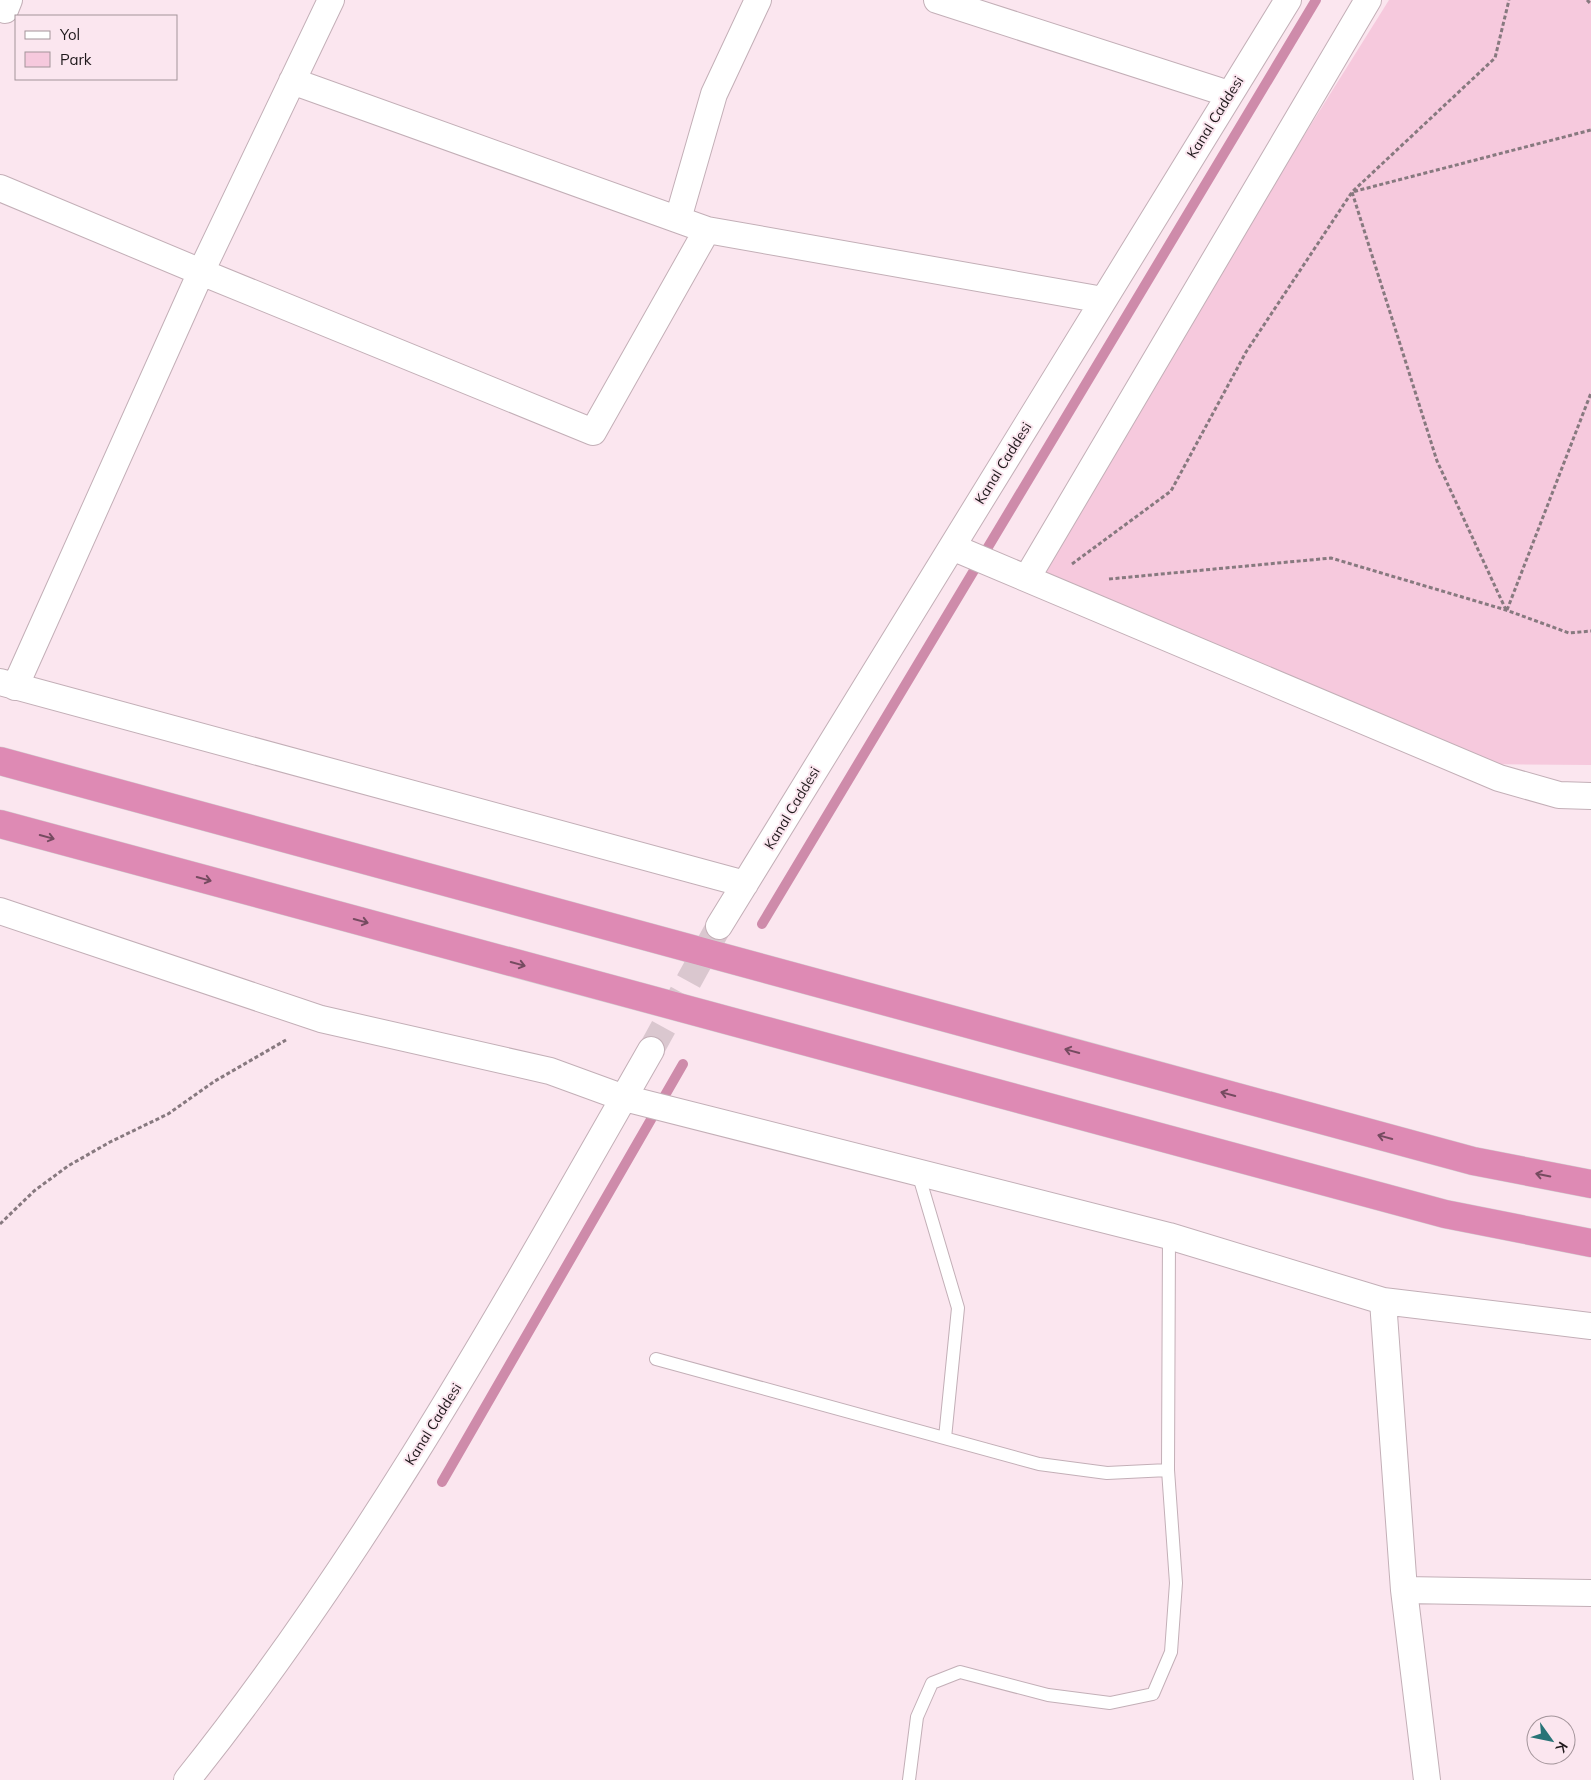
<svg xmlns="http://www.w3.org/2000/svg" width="1591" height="1780" font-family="Mulish,sans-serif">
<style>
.green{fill:#f6c9dd}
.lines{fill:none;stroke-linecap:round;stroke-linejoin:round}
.stream{stroke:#ce8baa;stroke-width:10}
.minor-tunnel{stroke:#dac7cf;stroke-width:26;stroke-dasharray:26 13;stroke-linecap:butt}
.service-casing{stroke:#c3afb7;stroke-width:14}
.minor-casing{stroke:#c3afb7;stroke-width:28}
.trunk-casing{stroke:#d2d1d1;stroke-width:29}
.path{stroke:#87797f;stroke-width:3;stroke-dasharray:4 2.5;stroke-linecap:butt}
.service{stroke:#fff;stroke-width:12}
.minor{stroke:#fff;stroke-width:26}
.trunk{stroke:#de8ab4;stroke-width:28}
.oneway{stroke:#754b60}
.labels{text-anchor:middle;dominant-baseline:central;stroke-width:4;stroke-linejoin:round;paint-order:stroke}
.street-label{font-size:14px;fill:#1f181b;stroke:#fbe6ef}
</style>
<rect width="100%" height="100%" fill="#fbe6ef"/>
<!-- green -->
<path class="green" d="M1389,0H1591V765L1472,764L1027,578Z"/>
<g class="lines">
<!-- stream -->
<path class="stream" d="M762,924L1316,0
M442,1482L683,1064"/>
<!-- minor-tunnel -->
<path class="minor-tunnel" d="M651,1050L719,926"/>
<defs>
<path id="service" d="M918,1173L958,1308L945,1438
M656,1359L1039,1464L1107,1473L1168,1470
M909,1780L917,1717L932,1683L960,1672L1048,1695L1110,1703L1153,1694L1171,1652L1176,1583L1168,1470L1169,1236"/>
<path id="minor" d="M331,0L201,272L593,432L707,230L1103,300
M937,0L1229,94
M0,7L5,10L9,0
M292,81L707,230
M0,188L201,272L15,687
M678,219L714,94L758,0
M952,547L1499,778L1559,795L1591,796
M1027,578L1368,0
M0,682L745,884
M0,911L321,1019L550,1071L624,1098L1169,1236L1383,1301L1591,1326
M719,926L1288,0
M1383,1301L1404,1590L1427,1780
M1404,1590L1591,1593
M187,1780C368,1554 508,1300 651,1050"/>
<path id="trunk" d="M0,761L1473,1161L1591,1184
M0,824L1445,1214L1591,1243"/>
</defs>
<!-- service casing -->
<use href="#service" class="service-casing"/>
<!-- minor casing -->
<use href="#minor" class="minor-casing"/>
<!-- trunk casing -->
<use href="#trunk" class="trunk-casing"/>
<!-- path -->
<path class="path" d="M1587,0L1591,4
M1072,564L1171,491L1246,352L1352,192L1495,58L1509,0
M1109,579L1331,558L1506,610L1569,633L1591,631
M1506,610L1437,461L1352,192L1591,130
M1507,610L1591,393
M0,1224L34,1191L68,1166L110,1142L168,1114L215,1081L286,1040"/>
<!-- service -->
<use href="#service" class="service"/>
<!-- minor -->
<use href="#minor" class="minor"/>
<!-- trunk -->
<use href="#trunk" class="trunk"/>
</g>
<!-- one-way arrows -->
<defs><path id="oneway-shaft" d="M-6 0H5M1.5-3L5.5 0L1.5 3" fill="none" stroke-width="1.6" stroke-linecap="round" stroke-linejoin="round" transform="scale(1.25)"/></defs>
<g class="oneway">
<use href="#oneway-shaft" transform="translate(47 837) rotate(15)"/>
<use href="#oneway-shaft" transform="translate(204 879) rotate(15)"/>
<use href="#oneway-shaft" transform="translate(361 921) rotate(15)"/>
<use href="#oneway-shaft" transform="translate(518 964) rotate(15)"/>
<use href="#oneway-shaft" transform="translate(1072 1051) rotate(-165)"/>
<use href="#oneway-shaft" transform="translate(1228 1094) rotate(-165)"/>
<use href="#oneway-shaft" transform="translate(1385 1137) rotate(-165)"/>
<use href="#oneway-shaft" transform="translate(1543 1175) rotate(-169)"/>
</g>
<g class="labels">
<!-- street labels -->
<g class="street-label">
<text transform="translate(1215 117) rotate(-58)">Kanal Caddesi</text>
<text transform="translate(1003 463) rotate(-58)">Kanal Caddesi</text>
<text transform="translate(792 808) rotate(-59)">Kanal Caddesi</text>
<text transform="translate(433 1424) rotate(-58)">Kanal Caddesi</text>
</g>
</g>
<!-- legend -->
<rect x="15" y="15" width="162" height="65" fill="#fbe6ef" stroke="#a3949a"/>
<rect x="25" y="31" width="25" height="8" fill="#ffffff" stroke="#a3949a"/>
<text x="60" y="40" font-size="15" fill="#1f181b">Yol</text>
<rect x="25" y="52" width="25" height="15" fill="#f6c9dd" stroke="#a3949a"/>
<text x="60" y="65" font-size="15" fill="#1f181b">Park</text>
<!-- north arrow -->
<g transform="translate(1551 1740) rotate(123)"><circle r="24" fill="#fbe6ef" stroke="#a3949a"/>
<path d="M0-4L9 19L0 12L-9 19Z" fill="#287377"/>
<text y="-8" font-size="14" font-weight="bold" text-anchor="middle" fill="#1f181b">K</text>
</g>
</svg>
